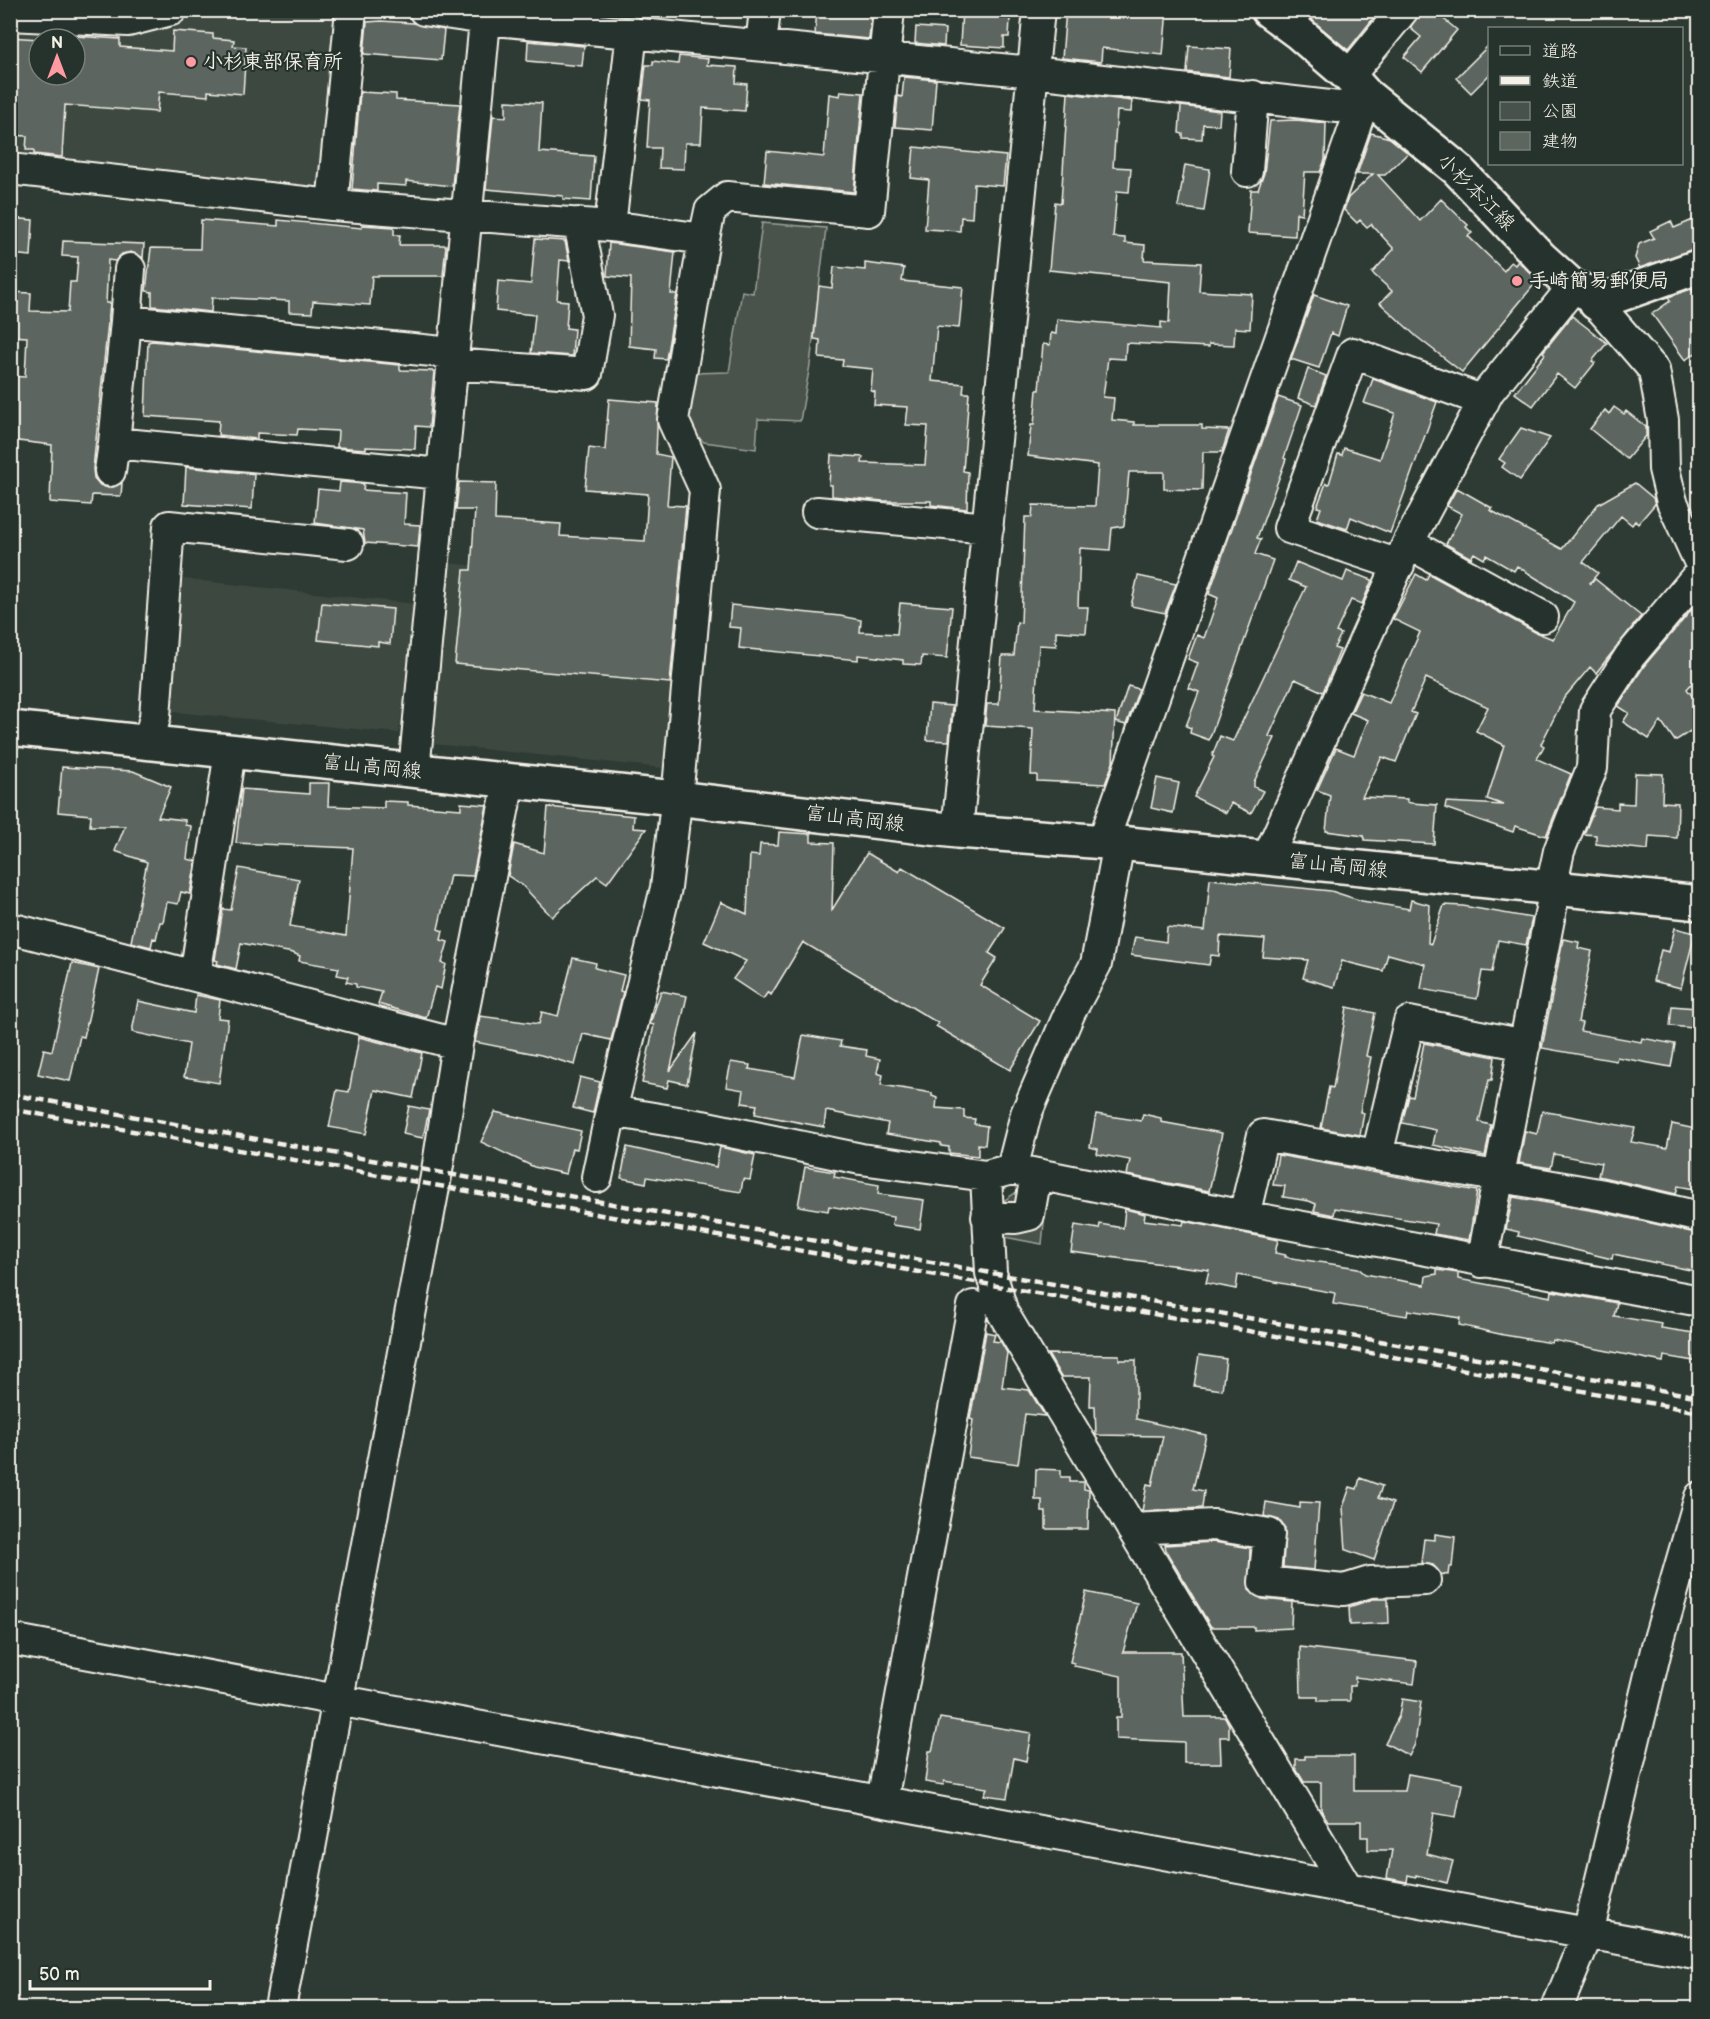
<svg xmlns="http://www.w3.org/2000/svg" width="1710" height="2019" font-family="'Balsamiq Sans','Klee One',sans-serif">
<style>
.built{fill:#3c4841;fill-rule:evenodd}
.green{fill:#48524c;stroke:#9ea29a;stroke-width:1.5}
.building{fill:#5c655e;stroke:#f4f1e8;stroke-width:1.5}
.lines{fill:none;stroke-linecap:round;stroke-linejoin:round}
.minor-casing{stroke:#f4f1e8;stroke-width:34}
.major-casing{stroke:#f4f1e8;stroke-width:38}
.minor{stroke:#26332d;stroke-width:30}
.major{stroke:#26332d;stroke-width:33}
.rail{stroke:#f4f1e8;stroke-width:4.5;stroke-dasharray:9 4.5;stroke-linecap:butt}
.poi-dot{fill:#ff9aa2;stroke:#26332d;stroke-width:2}
.labels{text-anchor:middle;dominant-baseline:central;stroke-width:4.5;stroke-linejoin:round;paint-order:stroke}
.poi-label{font-size:20px;font-weight:bold;fill:#f4f1e8;stroke:#26332d;text-anchor:start}
.street-label{font-size:20px;fill:#f4f1e8;stroke:#26332d}
</style>
<rect width="100%" height="100%" fill="#2e3b34"/>
<filter id="ink" filterUnits="userSpaceOnUse"><feTurbulence type="fractalNoise" baseFrequency=".0167" numOctaves="2"/><feDisplacementMap in="SourceGraphic" scale="12" xChannelSelector="R" yChannelSelector="G"/><feConvolveMatrix kernelMatrix="1 2 1 2 8 2 1 2 1" color-interpolation-filters="sRGB"/></filter>
<g filter="url(#ink)">
<!-- built -->
<path class="built" d="M315,10L335,13L324,184L320,192L11,161V23L125,34L211,11ZM39,39H75V75H39Z
M447,563L688,587L673,769L424,743Z
M175,578L415,604L399,733L164,711Z"/>
<!-- green -->
<path class="green" d="M762,223L826,228L810,365L800,421L758,419L756,449L704,442L689,429L692,373L729,372L742,291L753,293Z
M1021,1189L1047,1190L1042,1244L1004,1237L1005,1200Z"/>
<!-- building -->
<path class="building" d="M817,10H872L869,39L815,34Z
M962,10H1006V17L1010,18L1009,37H1004V48L960,45Z
M1066,10H1167L1163,55L1102,48L1101,62L1062,58Z
M1318,10H1380L1348,50L1312,20Z
M1420,11L1428,18L1434,11L1457,30L1422,72L1404,57L1421,37L1410,28Z
M381,21L413,23L444,30L441,60L364,54L367,22Z
M916,27L945,29L944,46L915,43Z
M173,31L213,34V38L234,40L233,46L246,47L243,94L208,91V96L159,92L157,112L65,105L62,157L34,154V150H26L27,136L10,135V37L39,39V75H75V36L120,39V47L172,51Z
M528,41L584,46L582,66L527,61Z
M1490,44V74L1471,93L1456,78Z
M1189,46L1231,49L1229,77L1187,72Z
M679,56L708,59L707,65L737,67L736,83L747,84L745,111L703,108L701,143H685L684,169L659,168L660,148H647L650,100L642,99L646,65H653V61L678,64Z
M904,77L936,80L932,130L895,127L898,96L902,97Z
M841,91L863,93L854,192L764,183L767,151L824,157L829,94L840,96Z
M360,92L396,94V100L460,104L452,186L406,181V186L377,184V191L352,189Z
M1068,93L1132,101L1131,112L1117,111L1113,167L1131,168L1129,192L1117,191L1113,237L1125,238V243L1145,245L1144,260L1201,263L1199,291L1252,294L1250,329L1235,328L1234,345L1209,344V347L1126,343L1125,359L1108,358L1103,397L1114,398L1112,420L1134,422V425H1202V429L1229,430L1222,452H1203L1202,490L1164,489V472H1129L1124,526L1112,528L1110,550L1080,548L1078,607H1088L1086,633L1056,631V646L1039,645L1035,709L1115,714L1113,763L1105,784L1037,781V775H1031L1033,729L985,726L987,704H999L1002,656H1014L1017,622L1021,623L1025,517H1032L1033,505L1095,506L1098,465L1028,456L1031,425H1034L1037,390H1039L1043,344L1050,345L1051,333L1056,334L1057,319L1161,328V322L1169,323L1171,282L1049,270L1055,202L1061,203Z
M506,101L542,103L539,152L594,156L591,201L563,199V196L486,189L493,116L506,117Z
M1181,106L1220,111L1219,125L1203,124L1202,139L1183,138V134L1179,133Z
M1296,120L1326,123L1325,160L1320,172H1305L1302,214L1296,213L1295,236L1248,233L1251,190H1258L1264,173L1270,121Z
M1371,133L1390,138L1408,153L1385,175H1378L1420,221L1441,199L1468,225L1466,227L1472,233L1468,236L1504,271L1511,262L1515,265L1518,261L1538,280L1462,372L1417,337L1380,303L1392,291L1372,273L1394,249L1371,224L1367,227L1360,220L1357,223L1344,210L1348,198L1373,174H1357Z
M914,147L1006,156L1003,186L974,184L972,218L961,217L960,231L925,229L929,180L911,178Z
M1185,165L1210,169L1204,211L1178,207Z
M1700,217V247L1640,268L1635,258L1639,244L1654,238L1650,231L1671,221L1674,228Z
M10,218L33,220L31,256L10,254Z
M201,220L278,226V220L362,228V225L394,227V235H400L399,245H446L443,276H372L370,305L313,301L312,313L289,312V301L232,298H212L211,312L152,306V292L146,291L151,248L200,249Z
M535,239L565,241L569,261L560,260L557,300L568,301L566,328L574,329L572,356L531,353L535,315L496,311L498,281L531,284Z
M63,241L144,244L143,258L131,252L122,254L115,261L108,260L106,303H110L93,469L94,478L100,485L108,488L122,483L121,496L92,495L91,505L50,502L52,445L10,440V376L25,377L27,337L10,336V292L31,293L30,311L68,312L70,282H76L78,257L62,256Z
M609,243L675,252L671,294H677L666,359L655,358L656,349L629,346L631,278L607,276Z
M865,263L904,268L902,281L963,287L959,328L937,326L932,381L964,384L963,393H969L963,471L968,472L967,509L931,505V501H883L832,496V485H829L831,455L863,457L862,463L925,465L928,426L906,425L908,407L874,405L875,392L871,391L873,369L842,366L843,360L819,358L820,340L814,339L819,286L832,288L834,267L865,270Z
M1691,289L1700,302V350L1685,360L1652,314L1670,301L1668,297Z
M1314,295L1347,306L1338,336L1331,333L1319,368L1291,359Z
M1572,316L1607,343L1592,361L1595,363L1575,388L1557,374L1533,406L1515,393L1545,354L1543,352Z
M152,341L400,365V370L434,371L429,427L416,426L415,449L366,447V449L337,447L338,431L298,429L297,435L257,433V439L218,435L219,421L145,416L148,342Z
M1308,369L1326,376L1316,405L1298,398Z
M1373,379L1437,402L1390,533L1351,517L1347,529L1317,519L1321,508L1317,507L1326,483L1329,484L1338,454L1342,455L1344,448L1380,459L1395,413L1364,403Z
M1278,397L1302,405L1284,458L1286,459L1257,538L1261,539L1255,554L1273,560L1209,740L1190,733L1191,728L1186,726L1199,692L1189,688L1198,663L1188,659L1197,635L1204,638L1218,598L1209,594Z
M609,399L658,403L656,454L671,457L667,505L686,506L670,683L455,664L464,570H471L475,510H456L459,482L496,483L495,520L561,524L560,536L645,541L648,494L585,489L589,448L605,450Z
M1614,407L1624,414L1626,411L1646,427V436L1627,459L1590,429L1605,410L1609,414Z
M1521,428L1550,438L1520,480L1502,467L1505,463L1499,459Z
M186,467L254,474L252,509L184,504Z
M340,482L364,484L363,490L406,493L404,524L420,525L418,547L365,543L363,530L315,523L318,489L339,491Z
M1635,483L1653,498L1655,504L1638,524L1635,521L1632,525L1621,516L1583,562L1598,573L1589,584L1595,579L1641,616L1596,673L1590,667L1564,698L1541,744L1544,746L1537,759L1571,774L1546,836L1515,826L1513,832L1445,808L1446,802L1504,805L1487,799L1504,745L1476,731L1488,707L1426,678L1411,712L1416,714L1396,762L1382,757L1362,797L1407,799V802L1411,803L1437,805L1434,844L1364,840V836L1326,831L1330,795L1317,790L1336,748L1354,755L1368,720L1351,713L1361,692L1389,703L1420,632L1393,619L1416,574L1426,580L1429,574L1535,632L1553,639L1574,602L1517,566L1514,571L1486,555L1484,559L1474,553L1471,558L1446,544L1462,514L1447,506L1457,488L1492,508L1490,510L1562,549L1598,504Z
M1296,562L1343,581L1347,571L1372,580L1362,604L1351,600L1336,632L1341,634L1334,648L1340,650L1323,692L1295,679L1269,736L1275,738L1254,782V787L1263,791L1251,813L1231,803L1226,813L1194,797L1214,757L1212,756L1220,736L1233,741L1306,587L1289,580Z
M1138,576L1176,584L1165,613L1131,606Z
M1700,600V674L1687,689L1700,706V725L1675,741L1661,721L1649,739L1623,722L1629,713L1618,706L1644,666Z
M322,603L393,609L390,644L378,642V646L318,640Z
M900,603L952,607L947,658L922,656L921,665L903,664V660L858,655V660L739,648L741,628L729,627L731,605L840,616L861,620L860,632L897,634Z
M1128,686L1139,689L1126,725L1116,722Z
M930,704L952,706L949,741L927,740Z
M62,767L133,771L171,787L158,817L185,820V825L191,826L187,859L196,861L190,894L181,892L178,904L167,902L163,922H160L156,939L153,938L151,947L131,942L147,862L115,851L125,826H90L91,815L58,812Z
M1635,773L1663,774L1662,802L1678,803L1677,838L1649,836L1648,850L1596,844V835L1584,834L1595,807L1618,809V803L1634,804Z
M1157,778L1179,783L1173,813L1151,808Z
M309,783H329L328,806L384,808V801L408,802V805L461,809V803L487,805L473,876L450,875L438,929L443,931L441,940L448,942L442,963L446,964L441,989L435,987L426,1018L378,1004L382,992L356,987V984L346,982L348,977L337,975L339,968L299,961L300,956L293,953L241,943L236,969L217,964L218,961L215,960L223,909L231,910L239,868L299,879L290,926L346,936L353,848L236,843L242,789L309,794Z
M548,807L634,816L633,828L646,829L607,883L597,876L552,917L522,885L508,876L514,844L544,853Z
M779,832L811,834V842L834,843L832,910L867,853L899,872L902,867L1005,928L989,953L997,958L980,985L1040,1021L1010,1070L936,1026L938,1023L803,942L771,995L768,992L763,999L733,979L746,961L704,942L721,902L747,914L750,855L759,856L760,844L778,845Z
M1210,879L1331,891L1362,901L1409,909L1411,900L1430,905L1428,943L1431,944L1444,905L1463,906L1532,918L1526,945L1498,940L1492,972L1482,971L1477,999L1421,989L1425,964L1388,954L1383,971L1342,961L1334,987L1303,978L1308,960L1263,957L1265,939L1220,936L1219,956L1211,955L1209,965L1131,955L1135,937L1166,942L1167,927L1205,931Z
M1675,928L1695,933L1681,988L1653,981L1661,950L1669,952Z
M1563,939L1579,942L1578,948L1592,951L1578,1022L1582,1023L1580,1031L1641,1042L1642,1038L1675,1044L1671,1067L1617,1057L1616,1061L1542,1048Z
M573,958L596,963L595,968L624,975L620,991L623,992L611,1040L583,1034L575,1065L541,1055L475,1042L480,1016L539,1024L542,1012L558,1016Z
M72,963L99,969L84,1037L80,1036L70,1081L38,1074L44,1049L52,1051Z
M661,991L687,996L670,1071L697,1033L687,1084L669,1080L667,1088L642,1083L654,1025L650,1024Z
M196,995L220,1000L218,1018L228,1019L219,1083L184,1077L189,1044L132,1032L138,1001L194,1013Z
M1672,1006L1696,1008L1694,1028L1670,1026Z
M1347,1007L1375,1013L1366,1056L1371,1057L1360,1112L1364,1113L1360,1135L1321,1128L1329,1087L1333,1088Z
M803,1035L841,1041L840,1046L867,1050L866,1056L880,1059L877,1073L883,1075L881,1085L932,1093V1096L937,1098L936,1108L964,1110V1118L975,1119L974,1124L987,1126L985,1145L978,1144V1156L949,1153V1147L941,1146V1143L886,1134L888,1123L826,1111L824,1127L755,1114L757,1105L742,1103L744,1090L726,1087L731,1062L750,1065L749,1069L795,1077Z
M359,1037L422,1053L413,1098L375,1090L366,1134L329,1127L337,1090L349,1092Z
M1424,1043L1495,1057L1492,1080H1489L1479,1122L1491,1125L1485,1156L1433,1145L1436,1130L1402,1123L1409,1096L1413,1097Z
M580,1077L600,1082L593,1113L573,1108Z
M409,1106L429,1110L423,1138L403,1134Z
M1542,1111L1635,1128L1631,1142L1667,1148L1672,1124L1700,1130V1190L1678,1186L1676,1194L1598,1176L1601,1163L1554,1154L1551,1168L1519,1163L1525,1131L1537,1134Z
M495,1112L581,1131L577,1149L572,1148L566,1174L534,1167L481,1142Z
M1096,1114L1141,1121L1143,1114L1161,1118V1122L1222,1133L1209,1191L1127,1175L1130,1160L1097,1154L1098,1149L1090,1147Z
M627,1147L716,1167L720,1147L755,1155L750,1180L743,1179L741,1192L647,1177L646,1183L621,1178Z
M1278,1155L1477,1191L1469,1240L1434,1234L1436,1224L1335,1208L1334,1215L1314,1211L1316,1204L1309,1201L1283,1197L1285,1186L1273,1185Z
M805,1167L835,1172L834,1177L879,1185L878,1194L924,1200L920,1229L892,1225L893,1217L829,1206L828,1211L798,1206Z
M1513,1197L1601,1212L1700,1234V1272L1613,1254L1612,1259L1518,1236L1519,1232L1506,1229Z
M1125,1209L1145,1214L1144,1220L1183,1225L1184,1221L1278,1240L1275,1253L1286,1255L1285,1257L1358,1268L1365,1274L1425,1285L1426,1276L1437,1274V1270L1458,1273V1279L1511,1289L1551,1297L1552,1291L1617,1303L1614,1316L1662,1324L1661,1328L1700,1334V1362L1664,1356L1663,1362L1553,1340L1552,1343L1504,1335L1459,1325L1460,1318L1408,1310L1407,1316L1333,1304L1335,1293L1238,1275L1236,1289L1206,1283L1209,1270L1071,1252L1075,1225L1099,1229L1100,1224L1123,1228Z
M986,1332L995,1334L993,1341L1001,1342L1007,1353L1002,1387L1029,1390L1045,1416L1025,1414L1018,1464L968,1457L973,1420L970,1419Z
M1048,1354L1119,1355V1360H1136V1419L1206,1435L1193,1489L1204,1491L1202,1508L1142,1511L1147,1484L1152,1485L1163,1436L1096,1435L1095,1406H1090L1091,1377H1061Z
M1199,1355L1226,1359L1222,1390L1194,1386Z
M1036,1469L1061,1470V1477H1070V1482H1084V1489L1089,1490L1088,1529H1046V1512H1042V1500H1035Z
M1360,1478L1382,1486L1378,1498L1393,1503L1374,1560L1346,1550L1343,1507L1350,1487L1357,1489Z
M1266,1502L1300,1508V1502L1319,1503L1314,1570L1283,1567L1285,1528L1279,1520L1264,1516Z
M1435,1534L1455,1537L1452,1567H1449L1448,1575L1441,1574L1433,1565L1421,1563L1424,1539L1435,1540Z
M1213,1542L1250,1548L1249,1590L1262,1599L1292,1602L1291,1628L1254,1630V1627H1211L1166,1551L1165,1545Z
M1086,1592L1137,1603L1123,1652H1181L1184,1717H1225L1229,1725V1737H1220L1221,1763H1184V1742L1116,1739V1718H1121V1676L1074,1666V1663L1070,1662Z
M1373,1599H1388L1389,1623L1350,1625L1349,1607Z
M1300,1647L1417,1661L1414,1684L1355,1677V1686H1350V1701H1318V1697H1301Z
M1402,1699L1421,1702L1415,1744L1409,1756L1385,1743L1399,1716Z
M940,1718L1031,1733L1026,1761L1014,1758L1007,1798L984,1795L987,1788L944,1781L943,1785L925,1782L929,1751H932Z
M1305,1756H1354V1791H1405L1408,1774L1462,1784L1456,1817L1434,1813L1427,1854L1453,1861L1447,1883L1416,1875V1877L1408,1875L1407,1882L1387,1878L1392,1850H1368V1837H1361V1821H1328L1321,1810V1782H1304L1296,1769V1759H1305Z"/>
<g class="lines">
<defs>
<path id="minor" d="M351,10L332,205L610,226L632,32
M424,10L485,19L1033,72L1338,107L1352,105L1366,95
M10,15L128,21L171,10
M761,45L765,10
M1349,76L1403,10
M10,169L332,205
M1247,171L1253,96
M610,226L704,239L710,211L727,197L869,211L889,10
M704,239L673,420L705,490L679,777L666,888L611,1111L702,1126L861,1159L986,1176L1012,1169L1026,1114L1070,1012L1096,964L1119,843
M1596,303L1654,370L1663,420L1664,469L1672,502L1700,563
M126,321L130,269
M452,364L587,374L597,315L579,223
M110,471L114,443
M442,474L114,443L126,321L453,353
M817,512L988,528
M1408,543L1543,617
M1399,565L1289,528L1353,353L1484,401
M148,744L155,717L169,526L348,544
M414,771L486,10
M957,831L1039,10
M1103,842L1366,95
M1267,859L1408,543L1489,391L1573,287
M1551,888L1559,851L1592,768L1595,710L1630,656L1700,573
M10,928L457,1044L509,781
M195,976L230,752
M1377,1155L1409,1022L1525,1045
M1012,1169L1244,1216L1700,1301
M986,1176L991,1273L1003,1313L1348,1889
M597,1177L611,1111
M1244,1216L1263,1135L1604,1195L1700,1217
M987,1217L1016,1218L1029,1215L1036,1175
M1482,1262L1555,888
M1132,1529L1214,1525L1269,1534L1264,1582L1344,1590L1370,1582L1425,1580
M10,1639L1700,1954
M882,1801L973,1306
M280,2008L437,1171L457,1044
M1557,2008L1588,1933L1657,1646L1700,1497"/>
<path id="major" d="M1268,10L1299,33L1349,76L1366,95L1457,169L1541,258L1573,287L1593,295L1596,303L1700,266
M10,728L675,798L957,831L1119,843L1700,903"/>
</defs>
<!-- minor casing -->
<use href="#minor" class="minor-casing"/>
<!-- major casing -->
<use href="#major" class="major-casing"/>
<!-- minor -->
<use href="#minor" class="minor"/>
<!-- major -->
<use href="#major" class="major"/>
<!-- rail -->
<path class="rail" d="M10,1094L991,1273L1700,1397
M10,1109L1700,1412"/>
</g>
</g>
<!-- markers -->
<g class="poi-dot">
<circle cx="191" cy="62" r="6"/>
<circle cx="1517" cy="281" r="6"/>
</g>
<g class="labels">
<!-- poi labels -->
<g class="poi-label">
<text x="203" y="62">小杉東部保育所</text>
<text x="1529" y="281">手崎簡易郵便局</text>
</g>
<!-- street labels -->
<g class="street-label">
<text transform="translate(1476 192) rotate(45)">小杉本江線</text>
<text transform="translate(372 767) rotate(6)">富山高岡線</text>
<text transform="translate(855 819) rotate(7)">富山高岡線</text>
<text transform="translate(1338 866) rotate(6)">富山高岡線</text>
</g>
</g>
<!-- margin -->
<rect width="1710" height="2019" fill="none" stroke="#26332d" stroke-width="36"/>
<rect x="18" y="18" width="1674" height="1983" fill="none" stroke="#f4f1e8" stroke-width="2" filter="url(#ink)"/>
<!-- legend -->
<rect x="1488" y="27" width="195" height="138" fill="#26332d" stroke="#787f78" stroke-width="1.5"/>
<rect x="1500" y="46" width="30" height="9" fill="#26332d" stroke="#787f78" stroke-width="1.5"/>
<text x="1542" y="57" font-size="18" fill="#f4f1e8">道路</text>
<rect x="1500" y="76" width="30" height="9" fill="#f4f1e8" stroke="#787f78" stroke-width="1.5"/>
<text x="1542" y="87" font-size="18" fill="#f4f1e8">鉄道</text>
<rect x="1500" y="102" width="30" height="18" fill="#48524c" stroke="#787f78" stroke-width="1.5"/>
<text x="1542" y="117" font-size="18" fill="#f4f1e8">公園</text>
<rect x="1500" y="132" width="30" height="18" fill="#5c655e" stroke="#787f78" stroke-width="1.5"/>
<text x="1542" y="147" font-size="18" fill="#f4f1e8">建物</text>
<!-- north arrow -->
<g transform="translate(57 57)"><circle r="28" fill="#26332d" stroke="#787f78" stroke-width="1.5"/>
<path d="M0-4.5L10 22L0 15L-10 22Z" fill="#ff9aa2"/>
<text y="-9" font-size="16" font-weight="bold" text-anchor="middle" fill="#f4f1e8">N</text>
</g>
<!-- scale -->
<path d="M30 1980v9h180v-9" fill="none" stroke="#f4f1e8" stroke-width="3"/>
<text x="39" y="1980" font-size="18" fill="#f4f1e8" stroke="#26332d" stroke-width="4.5" paint-order="stroke">50 m</text>
</svg>
